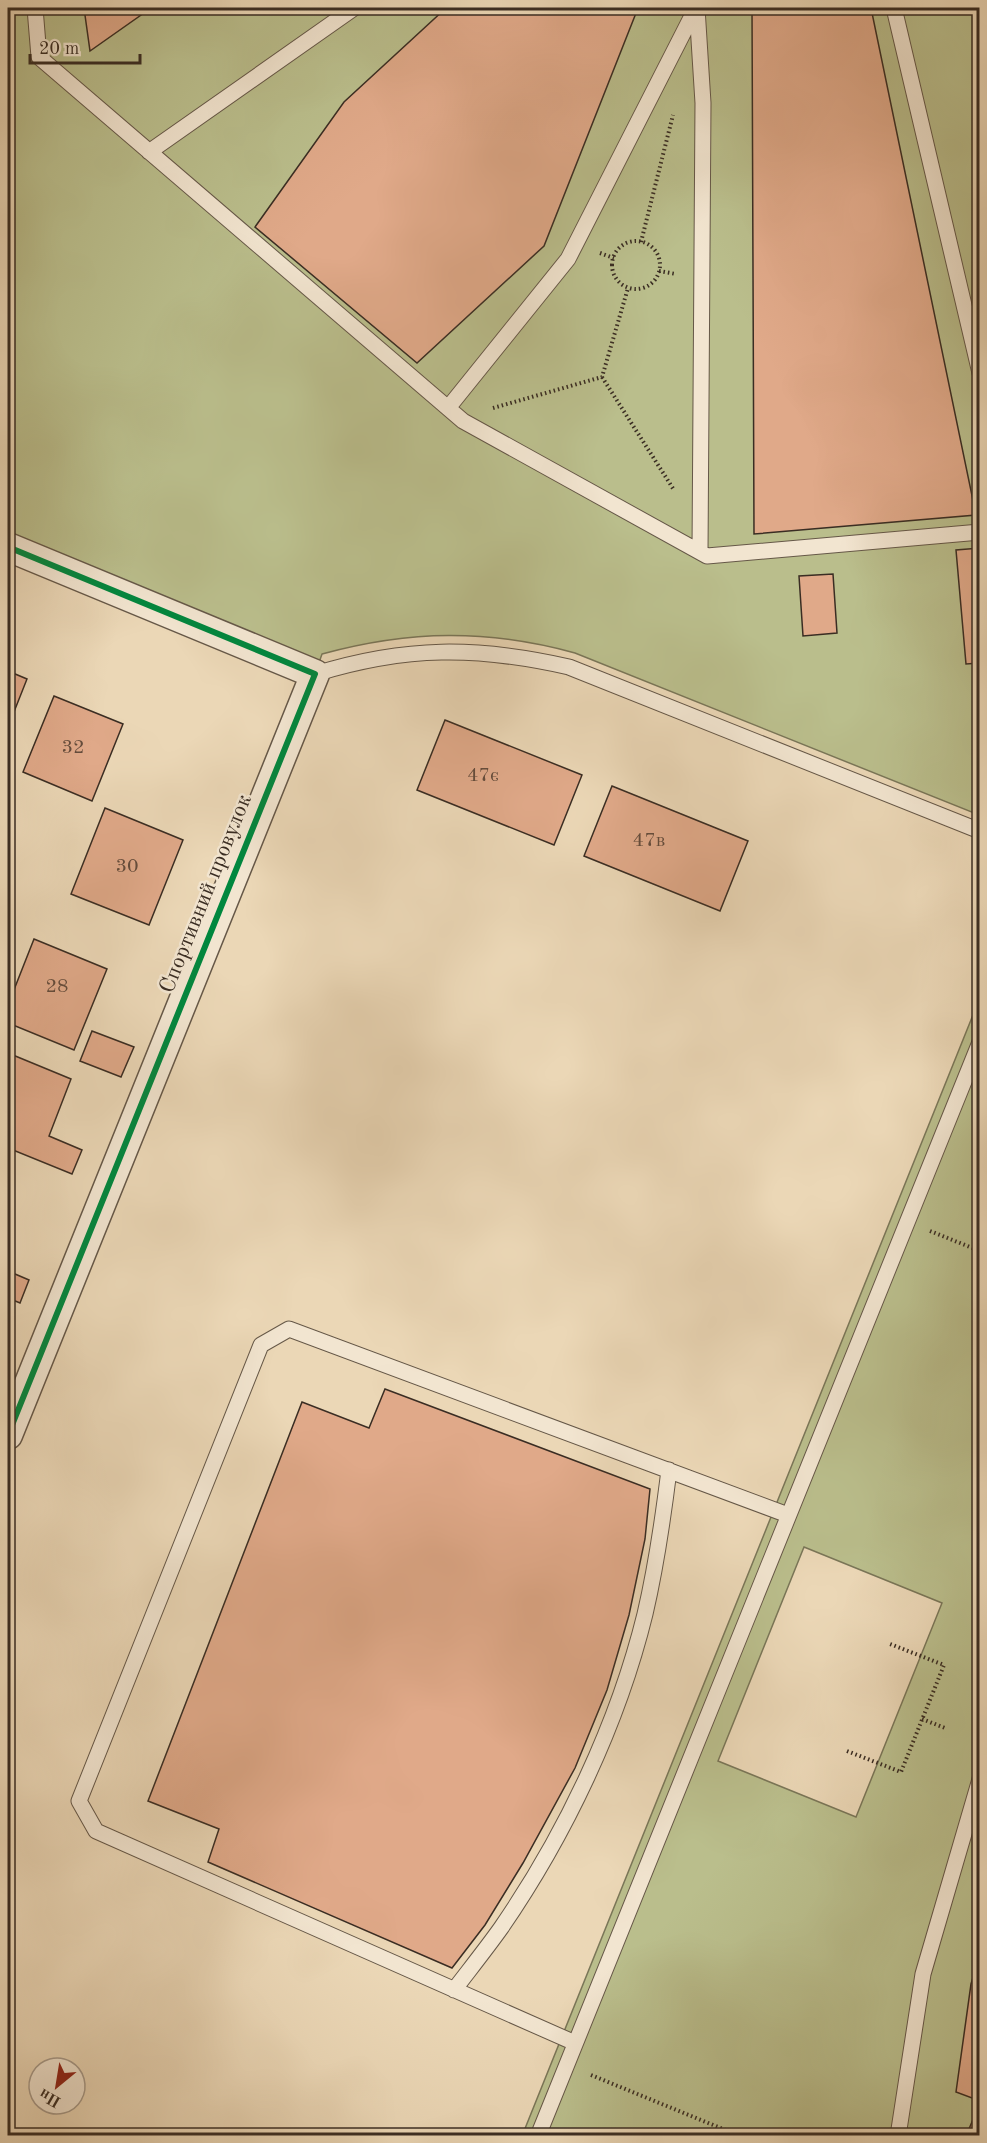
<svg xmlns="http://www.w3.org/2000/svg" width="987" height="2143" font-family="'Old Standard TT',serif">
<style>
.green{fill:#babe8c;stroke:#7a7658;stroke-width:1.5;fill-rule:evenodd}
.building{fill:#e0a989;stroke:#3a2d23;stroke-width:1.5}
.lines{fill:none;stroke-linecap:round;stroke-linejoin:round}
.lane-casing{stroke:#665848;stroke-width:17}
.street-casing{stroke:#665848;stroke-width:31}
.path{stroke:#3a2d23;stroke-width:4;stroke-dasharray:1.5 3;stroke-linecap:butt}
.lane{stroke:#f2e5d0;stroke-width:15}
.street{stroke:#f2e5d0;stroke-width:28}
.cycleway-casing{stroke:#f2e5d0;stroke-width:10}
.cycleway{stroke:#00873e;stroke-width:6}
.labels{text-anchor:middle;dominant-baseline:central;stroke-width:5;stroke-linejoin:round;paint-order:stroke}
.number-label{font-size:20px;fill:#644c3c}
.street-label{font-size:22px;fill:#3a2d23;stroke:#f2e5d0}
</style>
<rect width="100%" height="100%" fill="#ebd7b6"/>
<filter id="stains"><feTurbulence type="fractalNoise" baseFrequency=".00333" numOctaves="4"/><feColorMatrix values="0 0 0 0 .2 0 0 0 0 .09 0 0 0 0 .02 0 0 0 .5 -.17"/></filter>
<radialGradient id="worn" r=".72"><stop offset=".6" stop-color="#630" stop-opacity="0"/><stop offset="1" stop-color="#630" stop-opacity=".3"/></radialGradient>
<!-- green -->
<path class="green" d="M8,8H979V815L575,653C487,629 410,630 322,654L315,674L8,548Z
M979,1000V2135L522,2136ZM804,1547L942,1603L856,1817L718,1761Z"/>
<!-- building -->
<path class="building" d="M84,8H151L90,51Z
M446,8H638L544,246L417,363L255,227L344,102Z
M752,8H871L976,515L754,534Z
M980,548V663L966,664L956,550Z
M833,574L837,633L803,636L799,576Z
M8,671L27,679L8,727Z
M54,696L123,724L92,801L23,772Z
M445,720L582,775L554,845L417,790Z
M612,786L748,841L720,911L584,856Z
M105,808L183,840L149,925L71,894Z
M34,939L107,969L74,1050L8,1023V1005Z
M92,1031L134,1047L121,1077L80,1061Z
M8,1053L71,1079L49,1136L82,1150L72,1174L8,1148Z
M8,1271L29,1280L20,1303L8,1298Z
M385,1389L650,1489L645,1539L629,1615L607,1690L575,1768L523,1863L485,1925L452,1968L208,1862L219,1829L148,1801L302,1402L369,1428Z
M980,1955V2101L956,2092L971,1984Z
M980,2103V2136H966Z"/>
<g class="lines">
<defs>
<path id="lane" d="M35,8L39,57L463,421L707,556L980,532
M697,8L703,103L700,552
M894,8L980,373
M149,152L354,8
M448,408L568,259L696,8
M315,674C406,646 476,646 569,667L980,831
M454,1990C470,1969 486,1949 501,1928C565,1835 618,1724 645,1614C656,1567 663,1519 669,1470
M575,2043L96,1831L79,1801L261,1345L289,1329L788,1515
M538,2136L980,1042
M898,2136L923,1974L980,1779"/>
<path id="street" d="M8,547L315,674L8,1435"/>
</defs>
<!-- lane casing -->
<use href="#lane" class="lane-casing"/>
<!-- street casing -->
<use href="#street" class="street-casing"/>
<!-- path -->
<path class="path" d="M612 265a24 24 0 1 1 48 0a24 24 0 1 1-48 0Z
M641,242L673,115
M600,253L614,258
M659,271L676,274
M602,377L674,490
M493,408L602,377L628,288
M930,1231L980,1251
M922,1719L945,1728
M847,1751L901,1772L944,1665L890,1644
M591,2075L740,2136"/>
<!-- lane -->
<use href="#lane" class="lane"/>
<!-- street -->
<use href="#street" class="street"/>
<defs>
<path id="cycleway" d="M8,547L315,674L8,1435"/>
</defs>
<!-- cycleway casing -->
<use href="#cycleway" class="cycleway-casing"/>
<!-- cycleway -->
<use href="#cycleway" class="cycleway"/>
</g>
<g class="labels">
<!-- number labels -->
<g class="number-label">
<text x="73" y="748">32</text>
<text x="483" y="776">47є</text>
<text x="649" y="841">47в</text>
<text x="127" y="867">30</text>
<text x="57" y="987">28</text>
</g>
<!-- street labels -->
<g class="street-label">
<text transform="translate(206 894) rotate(-68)">Спортивний провулок</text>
</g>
</g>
<!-- margin -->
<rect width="987" height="2143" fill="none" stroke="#ebd7b6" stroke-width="30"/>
<rect x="9" y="9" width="969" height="2125" fill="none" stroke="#3a2d23" stroke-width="3"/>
<rect x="15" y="15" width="957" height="2113" fill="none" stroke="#3a2d23" stroke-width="1.5"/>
<!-- north arrow -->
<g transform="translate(57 2086) rotate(210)"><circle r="28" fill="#f2e5d0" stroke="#a89b8b" stroke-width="1.5"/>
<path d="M0-4.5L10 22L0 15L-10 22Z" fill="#8f2418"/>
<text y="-9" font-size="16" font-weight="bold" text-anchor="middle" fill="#3a2d23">Пн</text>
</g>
<!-- scale -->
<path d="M30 54v9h110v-9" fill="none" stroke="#3a2d23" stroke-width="3"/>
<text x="39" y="54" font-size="18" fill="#3a2d23" stroke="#f2e5d0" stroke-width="4.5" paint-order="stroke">20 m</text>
<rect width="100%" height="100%" filter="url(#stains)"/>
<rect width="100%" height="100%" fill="url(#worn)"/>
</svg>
